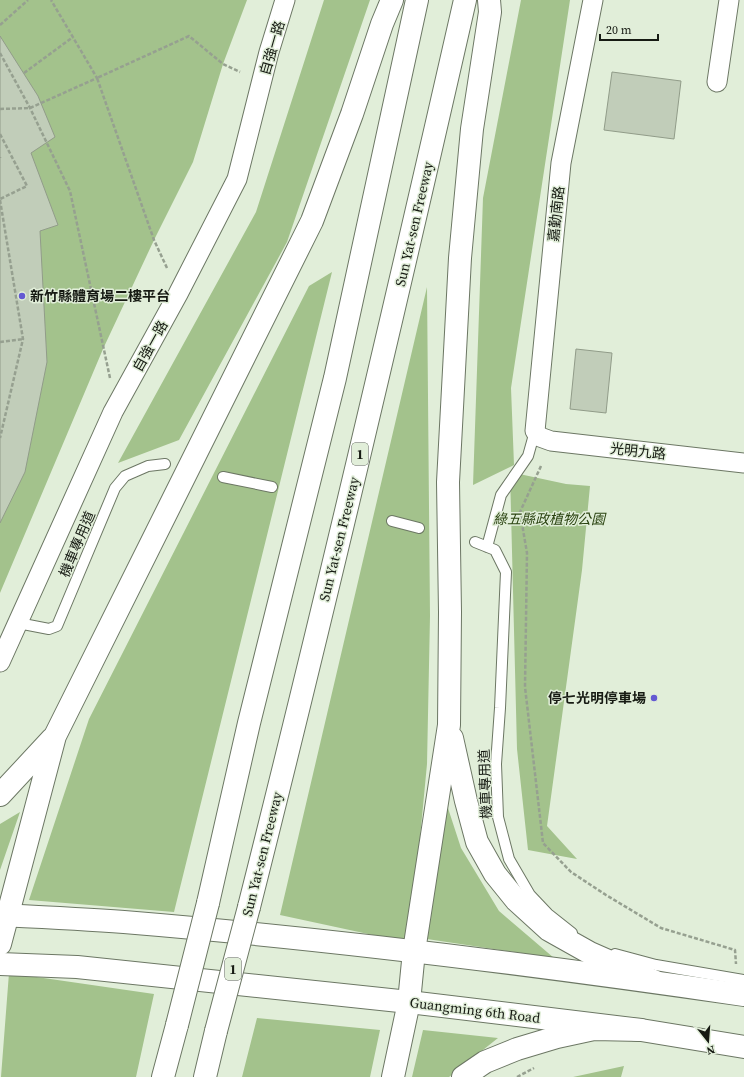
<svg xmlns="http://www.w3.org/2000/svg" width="744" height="1077" font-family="'Source Serif 4','Noto Sans TC',serif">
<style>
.green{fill:#a3c28c}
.building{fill:#c1cdb9;stroke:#919c89}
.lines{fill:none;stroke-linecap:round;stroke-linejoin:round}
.lane-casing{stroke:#6c7764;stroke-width:12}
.street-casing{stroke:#6c7764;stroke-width:21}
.secondary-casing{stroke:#6c7764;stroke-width:24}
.highway-casing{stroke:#6c7764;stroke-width:24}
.path{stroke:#96a090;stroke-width:2.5;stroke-dasharray:4 2;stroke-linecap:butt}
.lane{stroke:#fff;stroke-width:10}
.street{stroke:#fff;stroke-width:19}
.secondary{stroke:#fff;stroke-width:22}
.highway{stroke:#fff;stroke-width:22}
.highway-bridge-casing{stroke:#6c7764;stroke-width:24;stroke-linecap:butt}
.highway-bridge{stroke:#fff;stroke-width:22}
.poi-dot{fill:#6359d2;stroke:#e1eed9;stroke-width:1.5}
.labels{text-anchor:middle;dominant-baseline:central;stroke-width:3;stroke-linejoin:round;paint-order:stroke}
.shield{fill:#e1eed9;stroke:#535a4e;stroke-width:1}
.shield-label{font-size:13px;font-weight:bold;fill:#161a13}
.street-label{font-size:14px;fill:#161a13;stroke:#e1eed9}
.poi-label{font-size:14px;font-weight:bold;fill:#161a13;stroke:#e1eed9;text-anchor:start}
.park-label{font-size:14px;font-style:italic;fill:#2a4310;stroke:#e1eed9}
</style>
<rect width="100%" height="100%" fill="#e1eed9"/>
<!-- green -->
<path class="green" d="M0,0H247L223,64L193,162L154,240L103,349L0,593Z
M324,0H370L287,242L179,440L118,463L256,212Z
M521,0H570L511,388L514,465L473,485L483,198Z
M332,272L174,912L29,900L89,719L309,286Z
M427,287L430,616L427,764L410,943L280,915Z
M510,472L566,484L590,486L582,570L547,826L577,859L528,850L517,749Z
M446,802L461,848L499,911L554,958L427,939Z
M20,812L0,870V824Z
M9,973L154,994L136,1077H1Z
M257,1018L380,1030L370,1077H242Z
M423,1030L498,1038L449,1077H412Z
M624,1066L621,1077H573Z"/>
<!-- building -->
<path class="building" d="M0,36L38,96L55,137L31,153L58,225L40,231L47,362L25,472L0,523Z
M612,72L681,81L674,139L604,130Z
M576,349L612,353L606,413L570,409Z"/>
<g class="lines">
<defs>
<path id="lane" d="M223,477L272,487
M392,521L419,528
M475,542L495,550L506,572L500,708L496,764L498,817L509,859L530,895L548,914L572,933
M487,547L501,495L528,456L535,431
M18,623L49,629L57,626L115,488L125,476L148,466L165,464
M615,954L656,965L744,980"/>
<path id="street" d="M593,0L561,163L535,431L540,437L551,441L744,463
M717,82L729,0
M0,662L113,412L178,294L237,179L269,52L285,0"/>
<path id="secondary" d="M0,915C41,917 83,919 124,922C331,939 538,965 744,995
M0,964L77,967L409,1002L641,1030L744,1047"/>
<path id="highway" d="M452,738L466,801L477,842L495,874L516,900L549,930L590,953L656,982
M0,795L52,739
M208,903L249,723L335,378L417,0
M249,907C325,606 396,303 465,0
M0,944L55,736L312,221L352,114L382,24L392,0
M163,1077L177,1025
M205,1077L216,1031
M393,1077L409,1002L414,951L449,725L450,612L448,482L460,258L472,129L490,12L489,0
M463,1077L485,1062L517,1049L557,1037L594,1029L641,1030"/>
</defs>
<!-- lane casing -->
<use href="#lane" class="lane-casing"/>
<!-- street casing -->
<use href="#street" class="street-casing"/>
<!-- secondary casing -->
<use href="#secondary" class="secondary-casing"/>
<!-- highway casing -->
<use href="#highway" class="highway-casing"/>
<!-- path -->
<path class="path" d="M0,25L28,0
M0,53L30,108L70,191L110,378
M24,73L73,37
M0,109L30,108L97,78L51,0
M0,134L27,186L0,199
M0,158V157
M0,200L23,339L0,438
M167,268L154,240L97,78L189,36L223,64L240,72
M0,342L23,339
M541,466L520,512L527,553L525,687L543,843L571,872L606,895L661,928L735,950L736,964
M517,1077L534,1068"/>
<!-- lane -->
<use href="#lane" class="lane"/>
<!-- street -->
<use href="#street" class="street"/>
<!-- secondary -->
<use href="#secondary" class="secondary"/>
<!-- highway -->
<use href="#highway" class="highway"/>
<defs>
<path id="highway-bridge" d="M177,1025L208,903
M216,1031L249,907"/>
</defs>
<!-- highway-bridge casing -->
<use href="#highway-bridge" class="highway-bridge-casing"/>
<!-- highway-bridge -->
<use href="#highway-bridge" class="highway-bridge"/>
</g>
<!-- markers -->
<g class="poi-dot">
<circle cx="22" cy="296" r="4"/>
<circle cx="654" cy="698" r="4"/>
</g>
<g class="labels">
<!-- shield labels -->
<g class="shield">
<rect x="352" y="443" width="16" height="22" rx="3"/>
<rect x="225" y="958" width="16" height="22" rx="3"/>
</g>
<g class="shield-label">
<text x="360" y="454">1</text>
<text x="233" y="969">1</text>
</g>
<!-- street labels -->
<g class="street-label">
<text transform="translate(272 48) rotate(-74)">自強一路</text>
<text transform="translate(556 214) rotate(-84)">嘉勤南路</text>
<text transform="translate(414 224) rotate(-77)">Sun Yat-sen Freeway</text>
<text transform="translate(150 346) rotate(-61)">自強一路</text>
<text transform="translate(638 451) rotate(6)">光明九路</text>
<text transform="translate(339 539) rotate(-76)">Sun Yat-sen Freeway</text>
<text transform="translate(77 544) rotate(-67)">機車專用道</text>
<text transform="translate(485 784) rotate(-92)">機車專用道</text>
<text transform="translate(262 854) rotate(-76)">Sun Yat-sen Freeway</text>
<text transform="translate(475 1010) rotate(7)">Guangming 6th Road</text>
</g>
<!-- poi labels -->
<g class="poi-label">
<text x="30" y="296">新竹縣體育場二樓平台</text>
<text x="646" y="698" text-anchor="end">停七光明停車場</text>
</g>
<!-- park labels -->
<g class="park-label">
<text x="549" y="519">綠五縣政植物公園</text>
</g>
</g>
<!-- north arrow -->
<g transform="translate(708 1041) rotate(163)" stroke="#e1eed9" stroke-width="3" paint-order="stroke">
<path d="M0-3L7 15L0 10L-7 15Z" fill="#161a13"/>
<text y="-6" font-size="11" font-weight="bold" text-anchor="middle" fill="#161a13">N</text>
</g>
<!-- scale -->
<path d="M600 34v6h58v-6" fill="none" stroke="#161a13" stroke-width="2"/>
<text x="606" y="34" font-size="12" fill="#161a13" stroke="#e1eed9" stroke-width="3" paint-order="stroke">20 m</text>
</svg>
